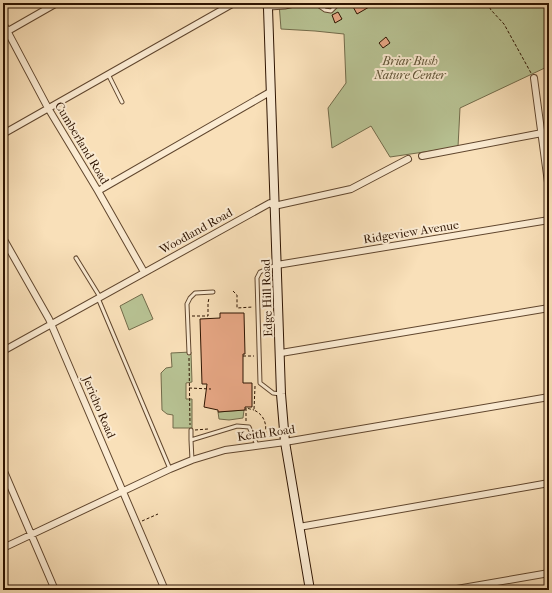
<svg xmlns="http://www.w3.org/2000/svg" width="552" height="593" font-family="'IM FELL French Canon',serif">
<style>
.green{fill:#b8c394;stroke:#726b4a}
.building{fill:#e8a886;stroke:#2d1300}
.lines{fill:none;stroke-linecap:round;stroke-linejoin:round}
.lane-casing{stroke:#60462e;stroke-width:5}
.street-casing{stroke:#60462e;stroke-width:8}
.secondary-casing{stroke:#2d1300;stroke-width:10}
.path{stroke:#2d1300;stroke-width:1;stroke-dasharray:3 2;stroke-linecap:butt}
.lane{stroke:#fbebd2;stroke-width:3}
.street{stroke:#fbebd2;stroke-width:6}
.secondary{stroke:#fbebd2;stroke-width:8}
.labels{text-anchor:middle;dominant-baseline:central;stroke-width:4;stroke-linejoin:round;paint-order:stroke}
.park-label{font-size:12px;font-style:italic;fill:#5e5134;stroke:#fbebd2}
.street-label{font-size:12px;fill:#2d1300;stroke:#fbebd2}
</style>
<rect width="100%" height="100%" fill="#f9e0b9"/>
<filter id="stains"><feTurbulence type="fractalNoise" baseFrequency=".005" numOctaves="4"/><feColorMatrix values="0 0 0 0 .2 0 0 0 0 .09 0 0 0 0 .02 0 0 0 .5 -.17"/></filter>
<radialGradient id="worn" r=".72"><stop offset=".6" stop-color="#630" stop-opacity="0"/><stop offset="1" stop-color="#630" stop-opacity=".3"/></radialGradient>
<!-- green -->
<path class="green" d="M279,3H547L549,8V66L460,108L458,147L390,157L371,126L332,148L328,108L346,83L344,34L315,31L281,29Z
M142,294L153,319L129,330L120,306Z
M191,352L192,382L186,383V399H192V428H173V415L167,414L162,410L161,373L166,368L172,367L171,353Z
M244,410L243,418L229,420L219,419L218,412Z"/>
<!-- building -->
<path class="building" d="M351,3H376L357,14Z
M338,12L342,19L335,23L332,15Z
M386,37L390,43L383,48L379,43Z
M220,313H244L245,354H243V383H252V407H245V410L218,412V410L204,407L207,384H202L200,319L220,318Z"/>
<g class="lines">
<defs>
<path id="lane" d="M315,3L325,10L331,11L336,6L337,3
M269,8L285,7L303,3
M108,74L122,102
M76,258L100,297
M276,265L260,272L257,278L260,383L273,393L280,394
M98,298L170,469
M189,353L187,304L190,298L195,293L213,292
M191,430V440
M192,460L191,440L237,426L249,427L257,445"/>
<path id="street" d="M3,23L48,108L98,191L144,272
M8,31L57,3
M534,78L549,190
M3,134L234,3
M422,156L542,133
M98,191L270,92
M3,238L49,319L165,590
M277,265L549,220
M3,351L270,203L274,206L351,189L408,159
M281,353L549,308
M3,469L55,590
M299,527L549,483
M3,548L170,469L192,460L225,450L285,442L549,397
M451,590L549,573"/>
<path id="secondary" d="M266,3L268,8L281,394L285,442L310,590"/>
</defs>
<!-- lane casing -->
<use href="#lane" class="lane-casing"/>
<!-- street casing -->
<use href="#street" class="street-casing"/>
<!-- secondary casing -->
<use href="#secondary" class="secondary-casing"/>
<!-- path -->
<path class="path" d="M487,3L491,10L504,24L531,73
M233,291L237,295V308L253,307
M192,316H208V303L209,298
M243,356H254
M189,358L190,425
M255,386L254,410C266,416 267,426 265,438
M189,388L211,389
M246,421V408L254,410
M195,430L208,429
M142,521L158,514"/>
<!-- lane -->
<use href="#lane" class="lane"/>
<!-- street -->
<use href="#street" class="street"/>
<!-- secondary -->
<use href="#secondary" class="secondary"/>
</g>
<g class="labels">
<!-- park labels -->
<g class="park-label">
<text x="410" y="61">Briar Bush<tspan x="410" dy="14">Nature Center</tspan></text>
</g>
<!-- street labels -->
<g class="street-label">
<text transform="translate(82 143) rotate(59)">Cumberland Road</text>
<text transform="translate(196 231) rotate(-29)">Woodland Road</text>
<text transform="translate(411 232) rotate(-9)">Ridgeview Avenue</text>
<text transform="translate(267 298) rotate(-92)">Edge Hill Road</text>
<text transform="translate(99 407) rotate(67)">Jericho Road</text>
<text transform="translate(266 433) rotate(-8)">Keith Road</text>
</g>
</g>
<!-- margin -->
<rect width="552" height="593" fill="none" stroke="#f9e0b9" stroke-width="16"/>
<rect x="4" y="4" width="544" height="585" fill="none" stroke="#2d1300" stroke-width="2"/>
<rect x="8" y="8" width="536" height="577" fill="none" stroke="#2d1300"/>
<rect width="100%" height="100%" filter="url(#stains)"/>
<rect width="100%" height="100%" fill="url(#worn)"/>
</svg>
